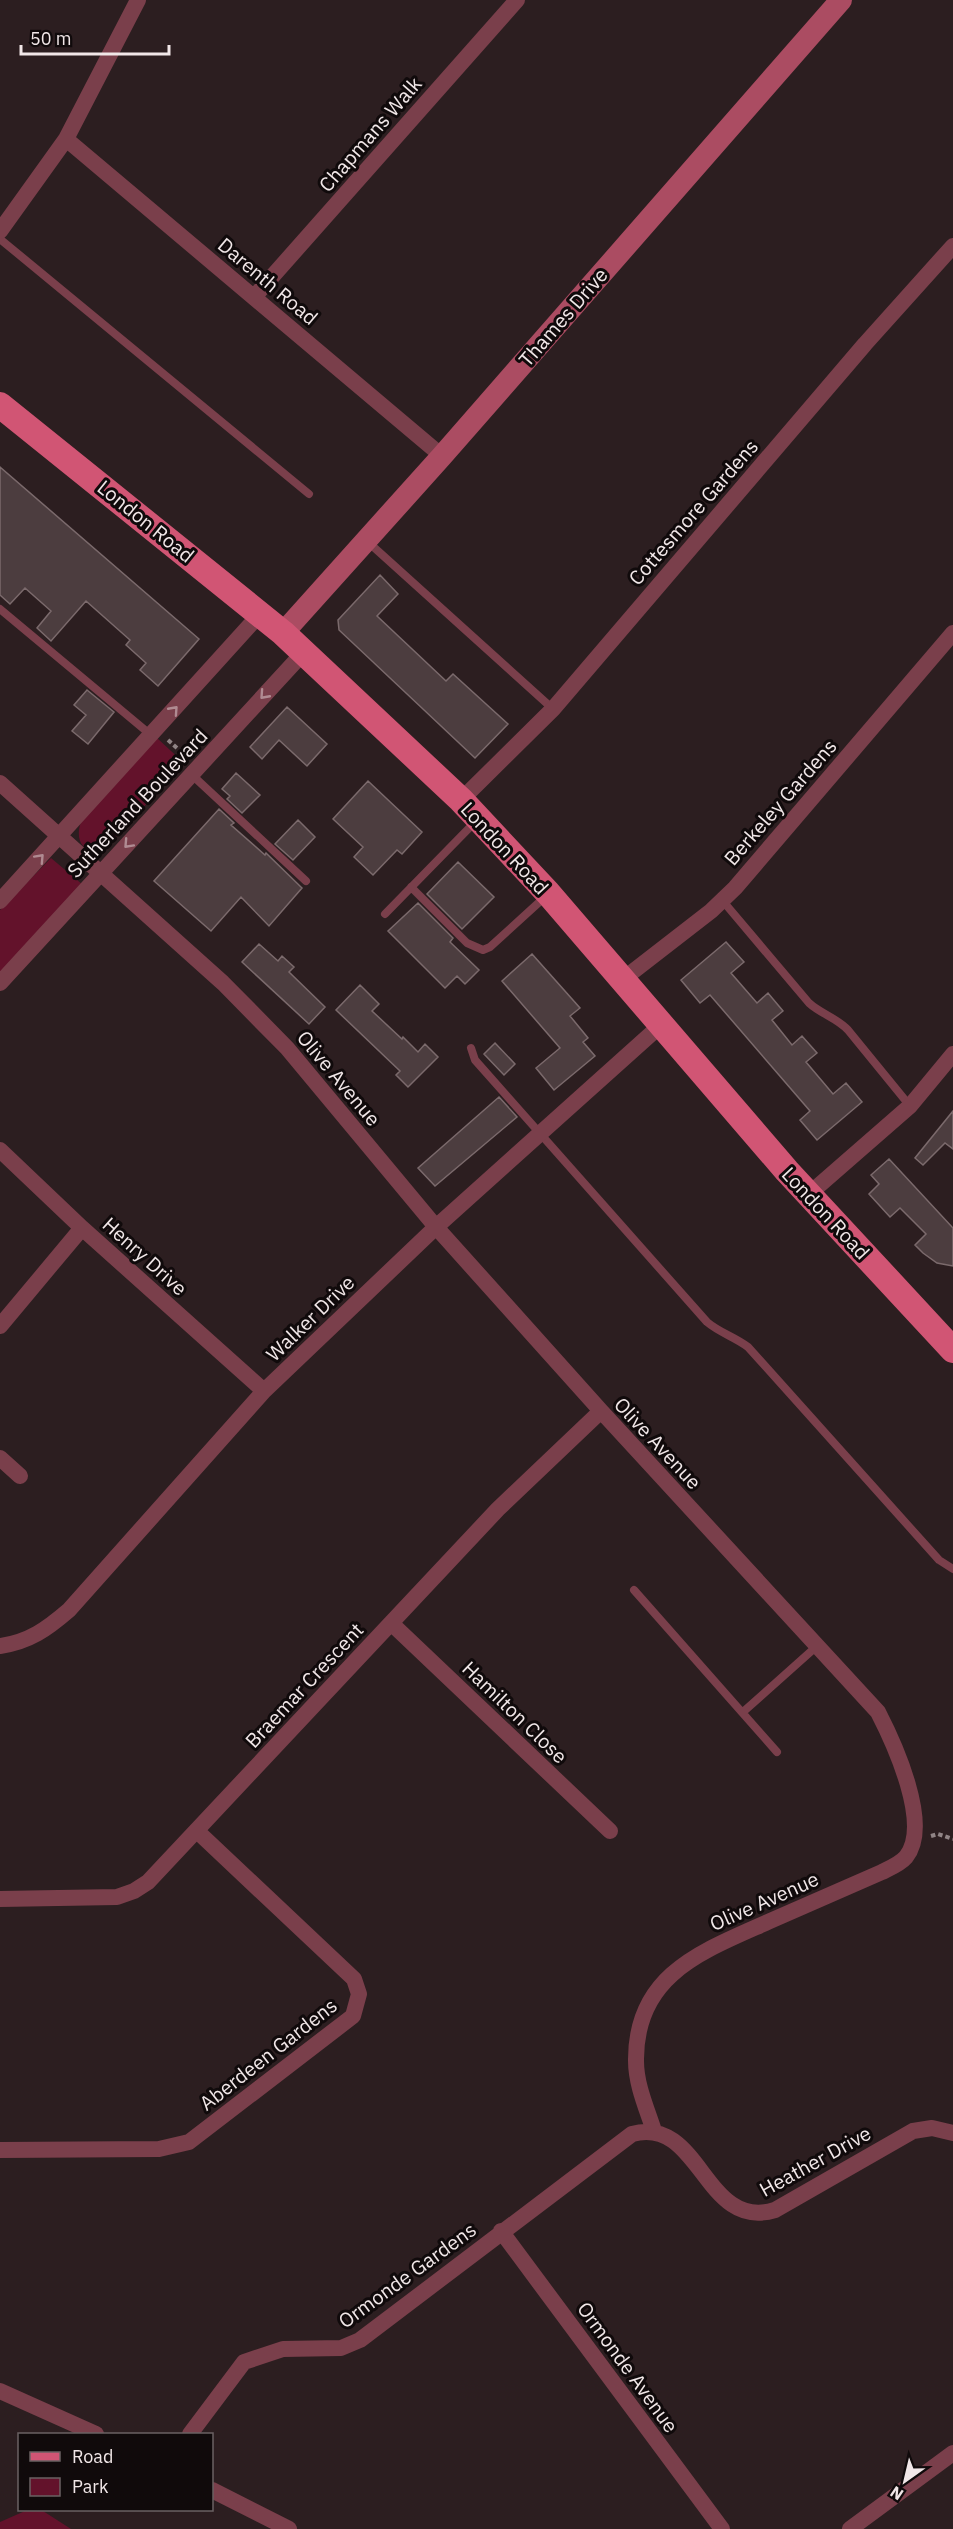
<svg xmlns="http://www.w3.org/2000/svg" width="953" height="2529" font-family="'IBM Plex Sans',sans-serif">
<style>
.green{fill:#63122b}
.building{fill:#4c3d3f;stroke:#7b6a6c;stroke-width:1.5}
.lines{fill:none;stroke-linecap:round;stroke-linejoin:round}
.path{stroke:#908485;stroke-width:4;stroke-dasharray:4.5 3;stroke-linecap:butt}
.lane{stroke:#7a3f4b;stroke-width:8}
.street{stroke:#7a3f4b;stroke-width:16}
.secondary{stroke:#ab4c62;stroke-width:22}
.primary{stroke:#d15574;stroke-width:26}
.oneway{stroke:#b08b92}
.labels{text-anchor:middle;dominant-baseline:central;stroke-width:6;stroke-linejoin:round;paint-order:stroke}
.street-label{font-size:20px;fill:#f1e7e8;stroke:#100a0b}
</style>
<rect width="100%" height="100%" fill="#2c1e20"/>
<!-- green -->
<path class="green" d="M157,738L184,763L105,849C84,856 74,841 81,822Z
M51,858L83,885L0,978V910Z
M25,2511H43L71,2529H0V2522Z"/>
<!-- building -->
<path class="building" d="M0,467L199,639L158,686L140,670L146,663L126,645L130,640L86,601L51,641L37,628L51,611L25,588L10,604L0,595Z
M380,575L398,594L377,616L446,681L453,674L508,724L475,758L339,630L338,620Z
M87,690L114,712L88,744L72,731L86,715L74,705Z
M287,707L327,744L307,766L279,740L262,759L250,747Z
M236,773L260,795L242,813L227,799L230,796L222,789Z
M368,781L422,832L402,854L397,850L373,875L354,857L363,847L333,819Z
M219,809L234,823L231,825L265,855L266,853L302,888L269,926L241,897L211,931L154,881Z
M298,820L315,837L293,860L275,844Z
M458,862L494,897L462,929L427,894Z
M418,903L453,938L450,942L479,970L465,984L457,976L445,988L388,931Z
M726,942L744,962L731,973L757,1003L768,993L783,1011L772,1020L792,1045L802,1036L817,1053L806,1062L833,1094L846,1083L862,1102L817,1140L800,1120L810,1111L710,995L700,1003L681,980Z
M259,944L278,961L282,956L294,967L289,972L325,1007L309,1024L242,962Z
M532,954L580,1008L570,1016L588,1038L583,1042L595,1056L554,1090L536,1068L560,1048L502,981Z
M360,985L379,1004L372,1011L402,1039L403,1037L418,1052L425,1044L438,1057L408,1087L396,1075L400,1071L336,1010Z
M495,1043L515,1064L504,1075L484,1054Z
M499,1097L517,1117L435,1186L418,1168Z
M953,1111V1149L945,1143L923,1165L915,1158Z
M889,1159L953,1228V1266L937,1263L923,1253L915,1245L926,1234L900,1208L890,1217L869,1194L879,1184L871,1175Z"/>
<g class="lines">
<!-- path -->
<path class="path" d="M168,740L187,757
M931,1836L938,1834L953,1839"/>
<!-- lane -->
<path class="lane" d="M0,239L309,494
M368,542L553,709
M0,609L151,735
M192,775L306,881
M411,887L467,943L483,950L490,947L546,896
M722,900L809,1003C821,1014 837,1018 848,1030L910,1106
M385,914L476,821
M471,1048L475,1060L707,1322C720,1333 735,1337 748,1347L939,1560L953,1569
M634,1590L777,1752
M743,1712L817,1646"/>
<!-- street -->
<path class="street" d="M66,139L442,456
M0,231L66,139L138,0
M255,296L517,0
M0,783L223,983L287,1048L436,1227L601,1411L878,1712C894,1743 932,1825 906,1857C900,1864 890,1868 882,1872C845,1888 807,1905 770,1921C703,1951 635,1974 636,2061C636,2085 647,2109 654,2131
M461,800L553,709L865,344L953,246
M0,901L260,614
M622,980L711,911L735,888L953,633
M0,983L304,652
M0,1150L82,1228L264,1391
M808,1195L910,1106L953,1054
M0,1326L82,1228
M0,1458L20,1476
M391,1623L610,1831
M0,1646C29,1642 47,1629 69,1610L264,1391L436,1227L661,1025
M0,1899L117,1897L134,1891L148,1882L498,1509L601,1411
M0,2150L159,2149L189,2142L353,2016L359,1994L354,1979L198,1832
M501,2231L722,2529
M0,2391L96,2434
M190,2434L244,2362L283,2349L341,2348L360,2340L632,2134C701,2115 704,2232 775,2210L913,2131L932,2128L953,2133
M212,2490L289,2529
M850,2529L953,2453"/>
<!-- secondary -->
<path class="secondary" d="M283,633L442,456L841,0"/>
<!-- primary -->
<path class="primary" d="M0,405L283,633L461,800L548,893L787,1171L953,1350"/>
</g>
<!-- one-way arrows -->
<defs><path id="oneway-chevron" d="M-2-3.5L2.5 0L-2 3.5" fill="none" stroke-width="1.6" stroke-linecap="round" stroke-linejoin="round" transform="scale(1.5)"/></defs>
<g class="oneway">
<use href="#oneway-chevron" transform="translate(264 695) rotate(132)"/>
<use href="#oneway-chevron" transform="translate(174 710) rotate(-48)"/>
<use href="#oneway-chevron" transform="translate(128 844) rotate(133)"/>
<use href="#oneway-chevron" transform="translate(40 858) rotate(-47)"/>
</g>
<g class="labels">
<!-- street labels -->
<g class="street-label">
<text transform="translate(370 134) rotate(-49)">Chapmans Walk</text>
<text transform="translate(268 281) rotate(40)">Darenth Road</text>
<text transform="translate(563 317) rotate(-49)">Thames Drive</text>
<text transform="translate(693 512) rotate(-49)">Cottesmore Gardens</text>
<text transform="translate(146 521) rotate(39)">London Road</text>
<text transform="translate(780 802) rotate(-49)">Berkeley Gardens</text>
<text transform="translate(137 803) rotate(-47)">Sutherland Boulevard</text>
<text transform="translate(505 848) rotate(47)">London Road</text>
<text transform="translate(339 1078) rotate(50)">Olive Avenue</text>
<text transform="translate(826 1213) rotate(47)">London Road</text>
<text transform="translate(145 1256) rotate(42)">Henry Drive</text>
<text transform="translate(310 1318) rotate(-44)">Walker Drive</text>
<text transform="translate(658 1443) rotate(47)">Olive Avenue</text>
<text transform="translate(304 1685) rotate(-47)">Braemar Crescent</text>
<text transform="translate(515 1712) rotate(44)">Hamilton Close</text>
<text transform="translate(764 1901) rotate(-24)">Olive Avenue</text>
<text transform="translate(268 2054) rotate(-38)">Aberdeen Gardens</text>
<text transform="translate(815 2161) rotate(-29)">Heather Drive</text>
<text transform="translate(407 2275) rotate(-36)">Ormonde Gardens</text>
<text transform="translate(628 2367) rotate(54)">Ormonde Avenue</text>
</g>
</g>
<!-- legend -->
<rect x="18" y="2433" width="195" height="78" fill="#100a0b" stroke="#6a6263" stroke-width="1.5"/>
<rect x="30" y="2452" width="30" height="9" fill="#d15574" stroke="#6a6263" stroke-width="1.5"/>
<text x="72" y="2463" font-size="18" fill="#f1e7e8">Road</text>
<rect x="30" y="2478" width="30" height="18" fill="#63122b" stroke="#6a6263" stroke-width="1.5"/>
<text x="72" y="2493" font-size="18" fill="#f1e7e8">Park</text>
<!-- north arrow -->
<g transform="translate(905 2481) rotate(214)" stroke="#100a0b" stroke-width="4.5" paint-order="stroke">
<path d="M0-4.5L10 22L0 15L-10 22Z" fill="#f1e7e8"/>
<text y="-9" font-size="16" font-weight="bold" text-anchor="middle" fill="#f1e7e8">N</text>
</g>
<!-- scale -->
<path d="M21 45v9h148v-9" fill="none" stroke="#f1e7e8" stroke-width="3"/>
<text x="30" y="45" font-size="18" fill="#f1e7e8" stroke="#100a0b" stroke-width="4.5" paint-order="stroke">50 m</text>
</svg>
